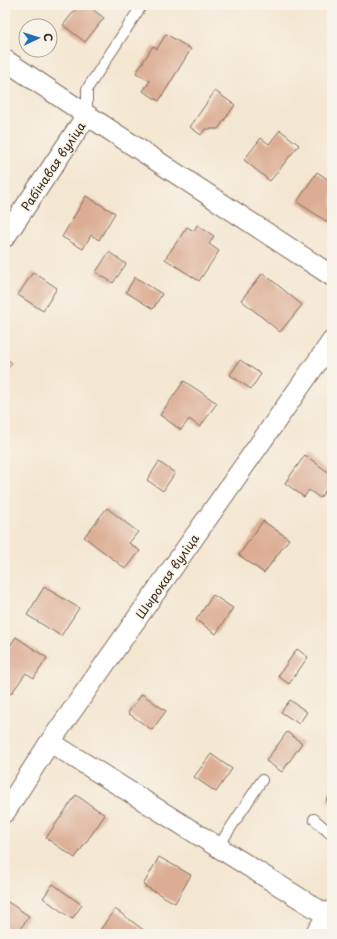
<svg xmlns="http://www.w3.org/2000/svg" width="337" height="939" font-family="'Playpen Sans',sans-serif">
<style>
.building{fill:#dcad94}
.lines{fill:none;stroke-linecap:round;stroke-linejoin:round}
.lane-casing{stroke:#7c6c5d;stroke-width:12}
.street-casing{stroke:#7c6c5d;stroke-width:22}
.lane{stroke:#fff;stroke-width:10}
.street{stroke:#fff;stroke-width:20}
.labels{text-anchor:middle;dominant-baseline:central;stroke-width:3;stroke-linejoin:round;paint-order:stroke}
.street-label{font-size:12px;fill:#3b2a1e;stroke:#f7f3e8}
</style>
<rect width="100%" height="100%" fill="#f7f3e8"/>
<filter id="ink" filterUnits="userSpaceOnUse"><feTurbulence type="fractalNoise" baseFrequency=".025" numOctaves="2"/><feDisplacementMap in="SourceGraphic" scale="8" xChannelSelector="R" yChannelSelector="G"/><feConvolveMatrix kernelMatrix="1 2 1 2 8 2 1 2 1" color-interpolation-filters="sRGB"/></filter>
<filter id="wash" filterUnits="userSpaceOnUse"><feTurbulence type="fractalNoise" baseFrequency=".012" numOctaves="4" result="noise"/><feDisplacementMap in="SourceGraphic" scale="16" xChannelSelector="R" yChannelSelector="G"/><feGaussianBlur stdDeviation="0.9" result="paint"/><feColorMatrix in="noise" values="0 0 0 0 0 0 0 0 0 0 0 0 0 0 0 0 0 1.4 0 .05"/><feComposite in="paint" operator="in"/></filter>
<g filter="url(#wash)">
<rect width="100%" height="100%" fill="#f4e7d2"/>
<g id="blocks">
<!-- building -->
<path class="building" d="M79,5H87L104,18L85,42L63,25Z
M166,34L191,49L159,101L143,91L150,81L136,73L153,46L157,49Z
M215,91L235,105L218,129H205L201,135L190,127Z
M280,130L299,145L270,181L244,160L261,138L269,144Z
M317,172L332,182V225L297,202Z
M86,196L115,213L99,240L91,235L83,249L62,237Z
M197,225L214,236L209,244L219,251L199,281L165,259L187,227L194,231Z
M109,252L126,264L113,283L96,272Z
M33,272L57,288L43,311L18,295Z
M263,273L302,305L280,332L241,300Z
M135,277L162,294L153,309L126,292Z
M5,358L12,363L5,372Z
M240,360L261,374L251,389L230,375Z
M184,381L217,403L200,427L189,419L181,430L160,415Z
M305,455L332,475V481L320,498L309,490L304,497L285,483Z
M159,462L175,473L163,491L147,480Z
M107,508L138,532L129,543L140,551L126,569L84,537Z
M263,521L289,539L264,573L239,555Z
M44,587L79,608L61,636L27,615Z
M213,595L233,608L216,634L196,620Z
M16,637L47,658L34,678L26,673L11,694L5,690V653Z
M297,649L308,657L289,684L278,676Z
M142,694L166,711L152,730L128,713Z
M290,700L307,712L299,724L281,712Z
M287,732L302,743L282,772L266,761Z
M211,754L232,769L216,792L194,777Z
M332,792V804L326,800Z
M76,795L105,815L75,858L46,838Z
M159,857L191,875L175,903L143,885Z
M53,884L82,905L72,919L43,898Z
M5,900L29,916L17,934H5Z
M115,909L145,931L143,934H97Z"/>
</g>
</g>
<g filter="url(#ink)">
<use href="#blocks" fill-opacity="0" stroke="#7c6c5d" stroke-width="1"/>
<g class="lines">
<defs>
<path id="lane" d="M87,115V89L142,5
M314,819L332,835
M218,847L262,780"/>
<path id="street" d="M5,60L87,115L332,276
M5,237L87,115
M50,742L328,916
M5,812L50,742L332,341
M315,934L332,910"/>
</defs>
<!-- lane casing -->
<use href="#lane" class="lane-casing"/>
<!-- street casing -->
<use href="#street" class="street-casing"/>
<!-- lane -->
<use href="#lane" class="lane"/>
<!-- street -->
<use href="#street" class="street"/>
</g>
</g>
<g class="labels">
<!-- street labels -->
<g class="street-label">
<text transform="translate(53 166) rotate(-56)">Рабінавая вуліца</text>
<text transform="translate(167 576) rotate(-55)">Шырокая вуліца</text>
</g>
</g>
<!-- margin -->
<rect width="337" height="939" fill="none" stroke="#f7f3e8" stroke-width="20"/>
<!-- north arrow -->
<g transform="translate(38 38) rotate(86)"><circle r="19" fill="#f7f3e8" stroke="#aca397"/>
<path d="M0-3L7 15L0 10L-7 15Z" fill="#1f6fb2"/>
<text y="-6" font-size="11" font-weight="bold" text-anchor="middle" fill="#3b2a1e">С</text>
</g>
</svg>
